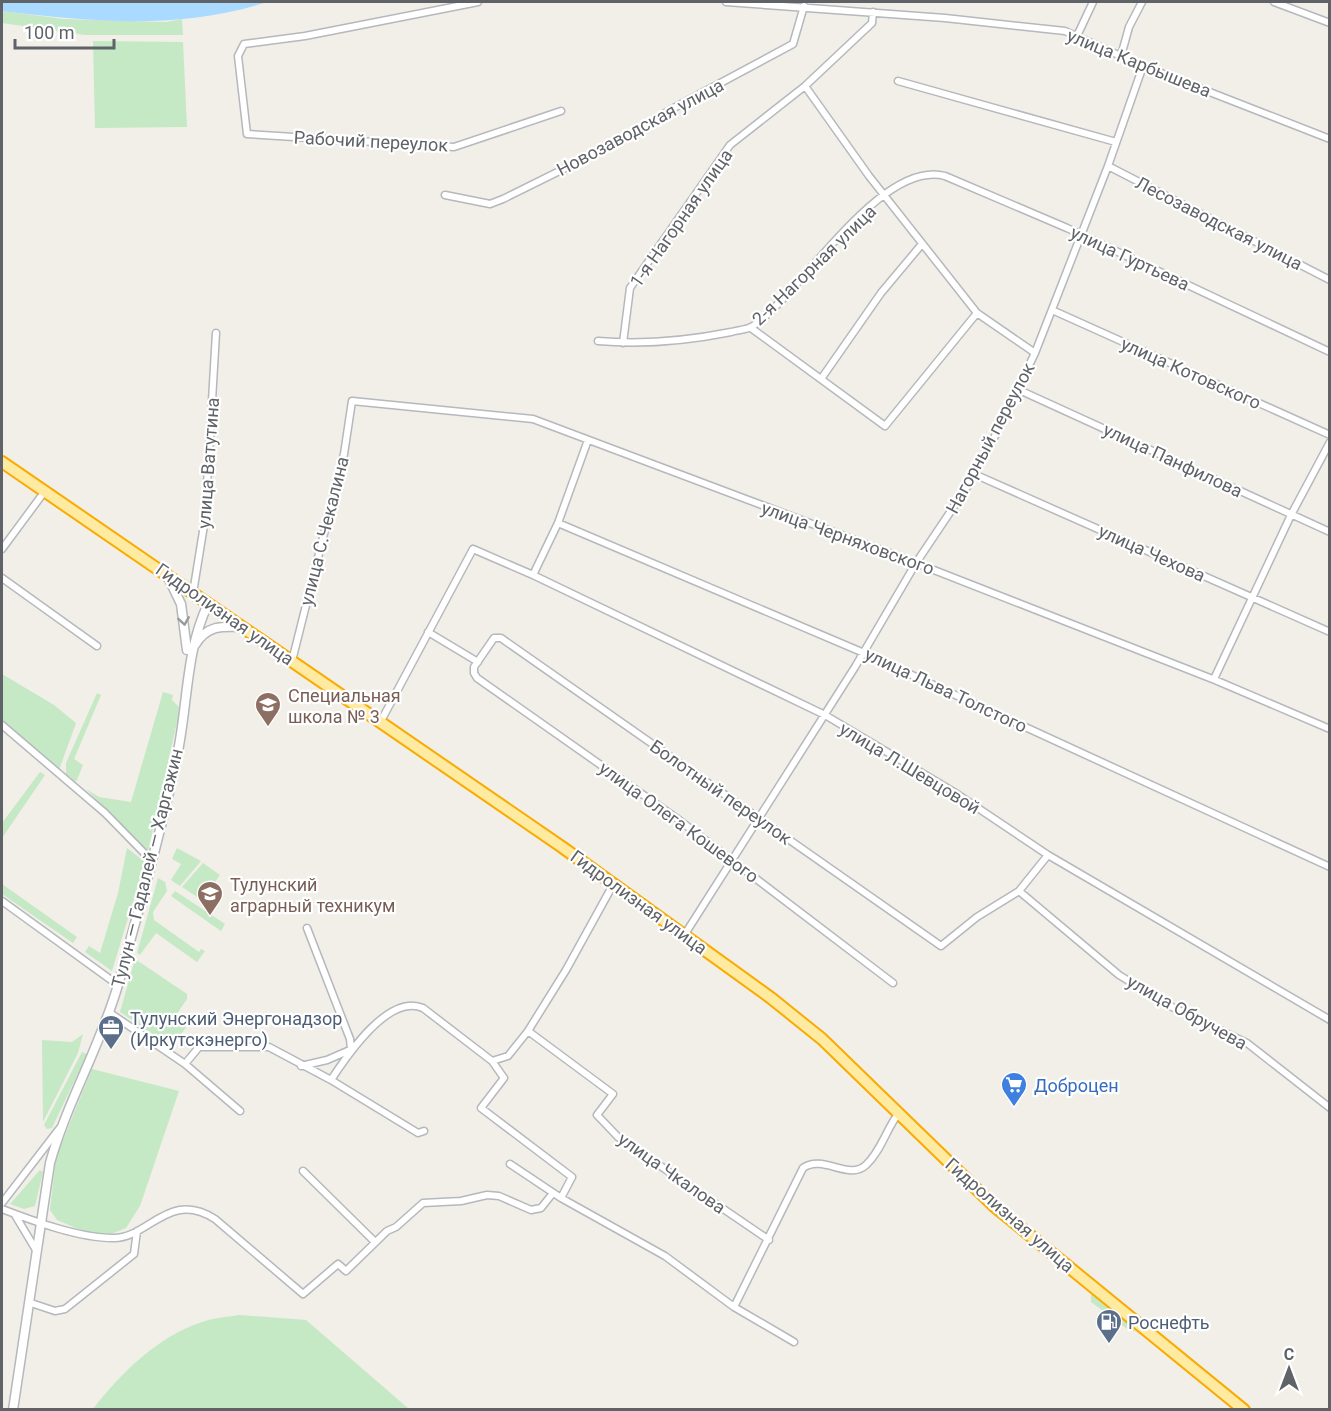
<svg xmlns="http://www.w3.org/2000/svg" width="1331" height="1411" font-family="Roboto,sans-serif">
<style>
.green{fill:#c5e8c5}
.water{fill:#aadaff}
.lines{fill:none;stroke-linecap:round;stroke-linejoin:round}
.minor-casing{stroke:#b5b8bc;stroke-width:9}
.tertiary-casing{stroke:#b5b8bc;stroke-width:11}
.trunk-casing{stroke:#f9ab00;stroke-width:14}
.minor{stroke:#fff;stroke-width:6}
.tertiary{stroke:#fff;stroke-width:8}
.trunk{stroke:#feeaa1;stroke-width:10}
.oneway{stroke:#979a9d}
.labels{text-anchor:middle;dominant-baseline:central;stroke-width:4.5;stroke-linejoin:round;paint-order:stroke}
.street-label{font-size:18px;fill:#5f6368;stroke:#fff}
.education-label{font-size:18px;fill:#785e54;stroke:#fff;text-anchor:start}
.service-label{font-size:18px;fill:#4e5e75;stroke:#fff;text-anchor:start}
.shop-label{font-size:18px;fill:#366cbe;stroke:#fff;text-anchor:start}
</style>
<rect width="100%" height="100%" fill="#f1efe8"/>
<!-- green -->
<path class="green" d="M2,11L64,19L166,22L182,19L183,35H85L2,23Z
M93,41L183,42L187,127L95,128Z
M2,674L54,705L76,723L59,770L2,720Z
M163,692L173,695L172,700L179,707L178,718L148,852L86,789L99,797L131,802Z
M97,693L101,695L74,759L83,765L76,782L66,774V763Z
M40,772L45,775L2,838V823Z
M127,848L145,862L112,971L85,952L89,946L100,953L118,893Z
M177,848L201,861L180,886L171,880L181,864L172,859Z
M203,863L220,875L202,900L182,887Z
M158,878L165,882L167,891L153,912L154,920L199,952L201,949L205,951L197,962L156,933L140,955L137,953Z
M2,884L77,937L73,943L2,894Z
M175,891L225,924L221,931L171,896Z
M135,959L187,994V999L174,1018L186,1027L172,1047L120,1012Z
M83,1034L78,1053L43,1122L42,1040L72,1042Z
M82,1052L87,1054L52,1128L47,1129L44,1125Z
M92,1069L179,1091L140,1206L126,1228L111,1234H90L57,1220L50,1210L56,1157Z
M40,1170L43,1172L35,1206L24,1209L10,1204Z
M1091,1295H1095L1135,1328V1331H1130L1091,1302Z
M239,1315L306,1320L409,1409H93C121,1373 157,1337 202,1322C213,1318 227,1317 239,1315Z"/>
<!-- water -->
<path class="water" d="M2,2H267C181,30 90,22 2,11Z"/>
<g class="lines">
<defs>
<path id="minor" d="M478,2L305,36L244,44L238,56L247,134L454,147L561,111
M726,2L945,18L1065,31L1143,66L1330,139
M1274,2L1330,23
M1077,36L1093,2
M1121,56L1129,27L1142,2
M898,81L1116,142
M805,86L869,176L977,313L1035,353
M1108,166L1330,280
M445,195L490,204L503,199L610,146L670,110L793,44L804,6
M1052,310L1330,435
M751,328L885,426L977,313
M598,341C644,345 686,341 731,332C738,330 747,330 753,326C801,294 880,159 945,176L1067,228L1330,352
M623,343L630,288L730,145L805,86L872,23L873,12
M821,379L881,293L922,244
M1017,389L1330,532
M974,474L1330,632
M558,523L864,653L1330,867
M2,549L45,491
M533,575L558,523L588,440
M2,578L97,646
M193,593L205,519L216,333
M428,632L478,662
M292,661L344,454L352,401L533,419L916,563L1215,680L1330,729
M1214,679L1291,515L1330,442
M381,721L473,549L533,575L825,715L954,792L1048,855L1330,1020
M2,725L105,813L151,860
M1019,891L1119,975L1170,1006L1247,1043L1330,1108
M2,901L118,985
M307,928L350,1039L351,1049
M685,934L855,667L916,563L967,487L995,436L1035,353L1108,166L1143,66
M893,983L679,820L477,678L474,673V667L494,638H501L941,946L977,917L1019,891L1048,855
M110,1013L185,1064L240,1111
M528,1031L613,1094L597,1115L618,1137L769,1240
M492,1061L508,1056L528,1031L566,970L614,883
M185,1064L199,1047H269L331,1080L418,1133L424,1131
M301,1066L327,1060L350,1050
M331,1080C346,1057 388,993 423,1008L492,1061L504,1078L481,1108L572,1177L561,1198
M510,1164L561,1198L665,1256L734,1307L803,1168C823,1154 849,1181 866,1165C881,1151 886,1130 898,1114
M303,1171L375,1242
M2,1203L59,1129
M2,1209C33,1221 79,1238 113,1238C148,1239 169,1189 215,1219L303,1294L338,1264L346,1271L387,1231L396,1227L423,1203L461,1201L487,1195L499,1196L531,1210L541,1208L553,1193
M15,1215L36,1250
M31,1303L55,1311L65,1309L134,1254L137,1231
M734,1307L794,1342"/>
<path id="tertiary" d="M168,577L181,604L187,650
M195,645C207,625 222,626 243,627
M13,1410L50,1163C67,1102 100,1047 118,985C139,908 162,830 178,751C188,701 186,650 208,604"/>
<path id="trunk" d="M2,462L562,847L771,998L822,1039L994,1206L1244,1410"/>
</defs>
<!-- minor casing -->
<use href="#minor" class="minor-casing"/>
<!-- tertiary casing -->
<use href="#tertiary" class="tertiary-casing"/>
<!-- trunk casing -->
<use href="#trunk" class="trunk-casing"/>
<!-- minor -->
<use href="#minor" class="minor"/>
<!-- tertiary -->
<use href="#tertiary" class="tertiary"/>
<!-- trunk -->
<use href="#trunk" class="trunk"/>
</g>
<!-- one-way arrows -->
<defs><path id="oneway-chevron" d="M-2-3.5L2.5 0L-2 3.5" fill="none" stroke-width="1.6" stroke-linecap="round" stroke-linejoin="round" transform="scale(1.5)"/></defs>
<use class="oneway" href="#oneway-chevron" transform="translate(184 621) rotate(81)"/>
<!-- icons -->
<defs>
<symbol id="school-pin" viewBox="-11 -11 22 30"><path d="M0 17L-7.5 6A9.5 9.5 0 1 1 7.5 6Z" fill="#8d6e63" stroke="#fff"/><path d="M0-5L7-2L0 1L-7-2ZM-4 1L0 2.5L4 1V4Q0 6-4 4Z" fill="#fff"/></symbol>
<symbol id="university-pin" viewBox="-11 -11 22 30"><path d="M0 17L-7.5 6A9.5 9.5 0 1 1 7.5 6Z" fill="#8d6e63" stroke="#fff"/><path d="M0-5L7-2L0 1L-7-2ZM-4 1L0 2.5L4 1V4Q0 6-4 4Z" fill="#fff"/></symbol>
<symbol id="office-pin" viewBox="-11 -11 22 30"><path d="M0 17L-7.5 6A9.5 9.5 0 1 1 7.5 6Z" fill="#5c6f8a" stroke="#fff"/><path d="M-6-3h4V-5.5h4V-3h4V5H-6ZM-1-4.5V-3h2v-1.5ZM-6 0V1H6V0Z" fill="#fff"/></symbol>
<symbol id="supermarket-pin" viewBox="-11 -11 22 30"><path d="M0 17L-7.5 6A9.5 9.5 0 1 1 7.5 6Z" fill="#3f7fe0" stroke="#fff"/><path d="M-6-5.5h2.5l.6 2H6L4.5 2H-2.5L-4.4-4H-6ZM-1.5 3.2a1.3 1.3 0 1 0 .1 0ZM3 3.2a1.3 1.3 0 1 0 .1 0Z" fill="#fff"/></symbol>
<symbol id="fuel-pin" viewBox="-11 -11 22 30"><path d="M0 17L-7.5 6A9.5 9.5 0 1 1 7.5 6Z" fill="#5c6f8a" stroke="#fff"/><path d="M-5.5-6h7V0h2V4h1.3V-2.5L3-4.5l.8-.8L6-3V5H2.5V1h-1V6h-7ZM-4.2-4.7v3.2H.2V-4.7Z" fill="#fff"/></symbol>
</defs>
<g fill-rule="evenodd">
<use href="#school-pin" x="253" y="690" width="30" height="40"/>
<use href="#university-pin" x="195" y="879" width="30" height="40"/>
<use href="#office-pin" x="96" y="1013" width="30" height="40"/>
<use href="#supermarket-pin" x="999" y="1070" width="30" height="40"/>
<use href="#fuel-pin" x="1094" y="1307" width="30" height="40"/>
</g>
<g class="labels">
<!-- street labels -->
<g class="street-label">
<text transform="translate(1139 63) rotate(22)">улица Карбышева</text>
<text transform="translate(640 127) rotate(-28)">Новозаводская улица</text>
<text transform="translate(371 141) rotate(3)">Рабочий переулок</text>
<text transform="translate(681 218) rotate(-55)">1-я Нагорная улица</text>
<text transform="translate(1219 223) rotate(27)">Лесозаводская улица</text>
<text transform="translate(1130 258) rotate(25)">улица Гуртьева</text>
<text transform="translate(814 265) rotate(-44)">2-я Нагорная улица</text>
<text transform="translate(1191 373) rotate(24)">улица Котовского</text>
<text transform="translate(990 438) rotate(-62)">Нагорный переулок</text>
<text transform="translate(1173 460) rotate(25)">улица Панфилова</text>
<text transform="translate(208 463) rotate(-86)">улица Ватутина</text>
<text transform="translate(324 531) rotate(-76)">улица С.Чекалина</text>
<text transform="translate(848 538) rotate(20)">улица Черняховского</text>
<text transform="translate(1152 553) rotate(24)">улица Чехова</text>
<text transform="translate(225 614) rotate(35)">Гидролизная улица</text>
<text transform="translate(946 690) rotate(25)">улица Льва Толстого</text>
<text transform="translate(910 768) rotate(31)">улица Л.Шевцовой</text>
<text transform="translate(721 792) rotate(35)">Болотный переулок</text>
<text transform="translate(679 822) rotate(36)">улица Олега Кошевого</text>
<text transform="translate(147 868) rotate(-76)">Тулун — Гадалей — Харгажин</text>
<text transform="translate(639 902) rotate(36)">Гидролизная улица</text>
<text transform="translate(1187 1012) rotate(29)">улица Обручева</text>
<text transform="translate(672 1173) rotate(35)">улица Чкалова</text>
<text transform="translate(1010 1215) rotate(41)">Гидролизная улица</text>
</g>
<!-- education labels -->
<g class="education-label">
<text x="288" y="695">Специальная<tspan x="288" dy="21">школа № 3</tspan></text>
<text x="230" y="884">Тулунский<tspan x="230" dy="21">аграрный техникум</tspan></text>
</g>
<!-- service labels -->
<g class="service-label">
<text x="130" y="1018">Тулунский Энергонадзор<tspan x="130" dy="21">(Иркутскэнерго)</tspan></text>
<text x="1128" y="1322">Роснефть</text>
</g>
<!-- shop labels -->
<g class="shop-label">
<text x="1034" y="1085">Доброцен</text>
</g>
</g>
<!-- border -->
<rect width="1331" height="1411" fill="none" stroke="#5f6368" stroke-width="6"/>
<!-- north arrow -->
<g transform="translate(1289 1369)" stroke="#ffffff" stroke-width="4.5" paint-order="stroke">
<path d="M0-4.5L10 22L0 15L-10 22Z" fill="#5f6368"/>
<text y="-9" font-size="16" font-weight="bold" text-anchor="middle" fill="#5f6368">С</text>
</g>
<!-- scale -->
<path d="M15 39v9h99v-9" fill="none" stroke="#5f6368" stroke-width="3"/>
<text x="24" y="39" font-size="18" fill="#5f6368" stroke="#ffffff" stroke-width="4.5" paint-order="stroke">100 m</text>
</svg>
